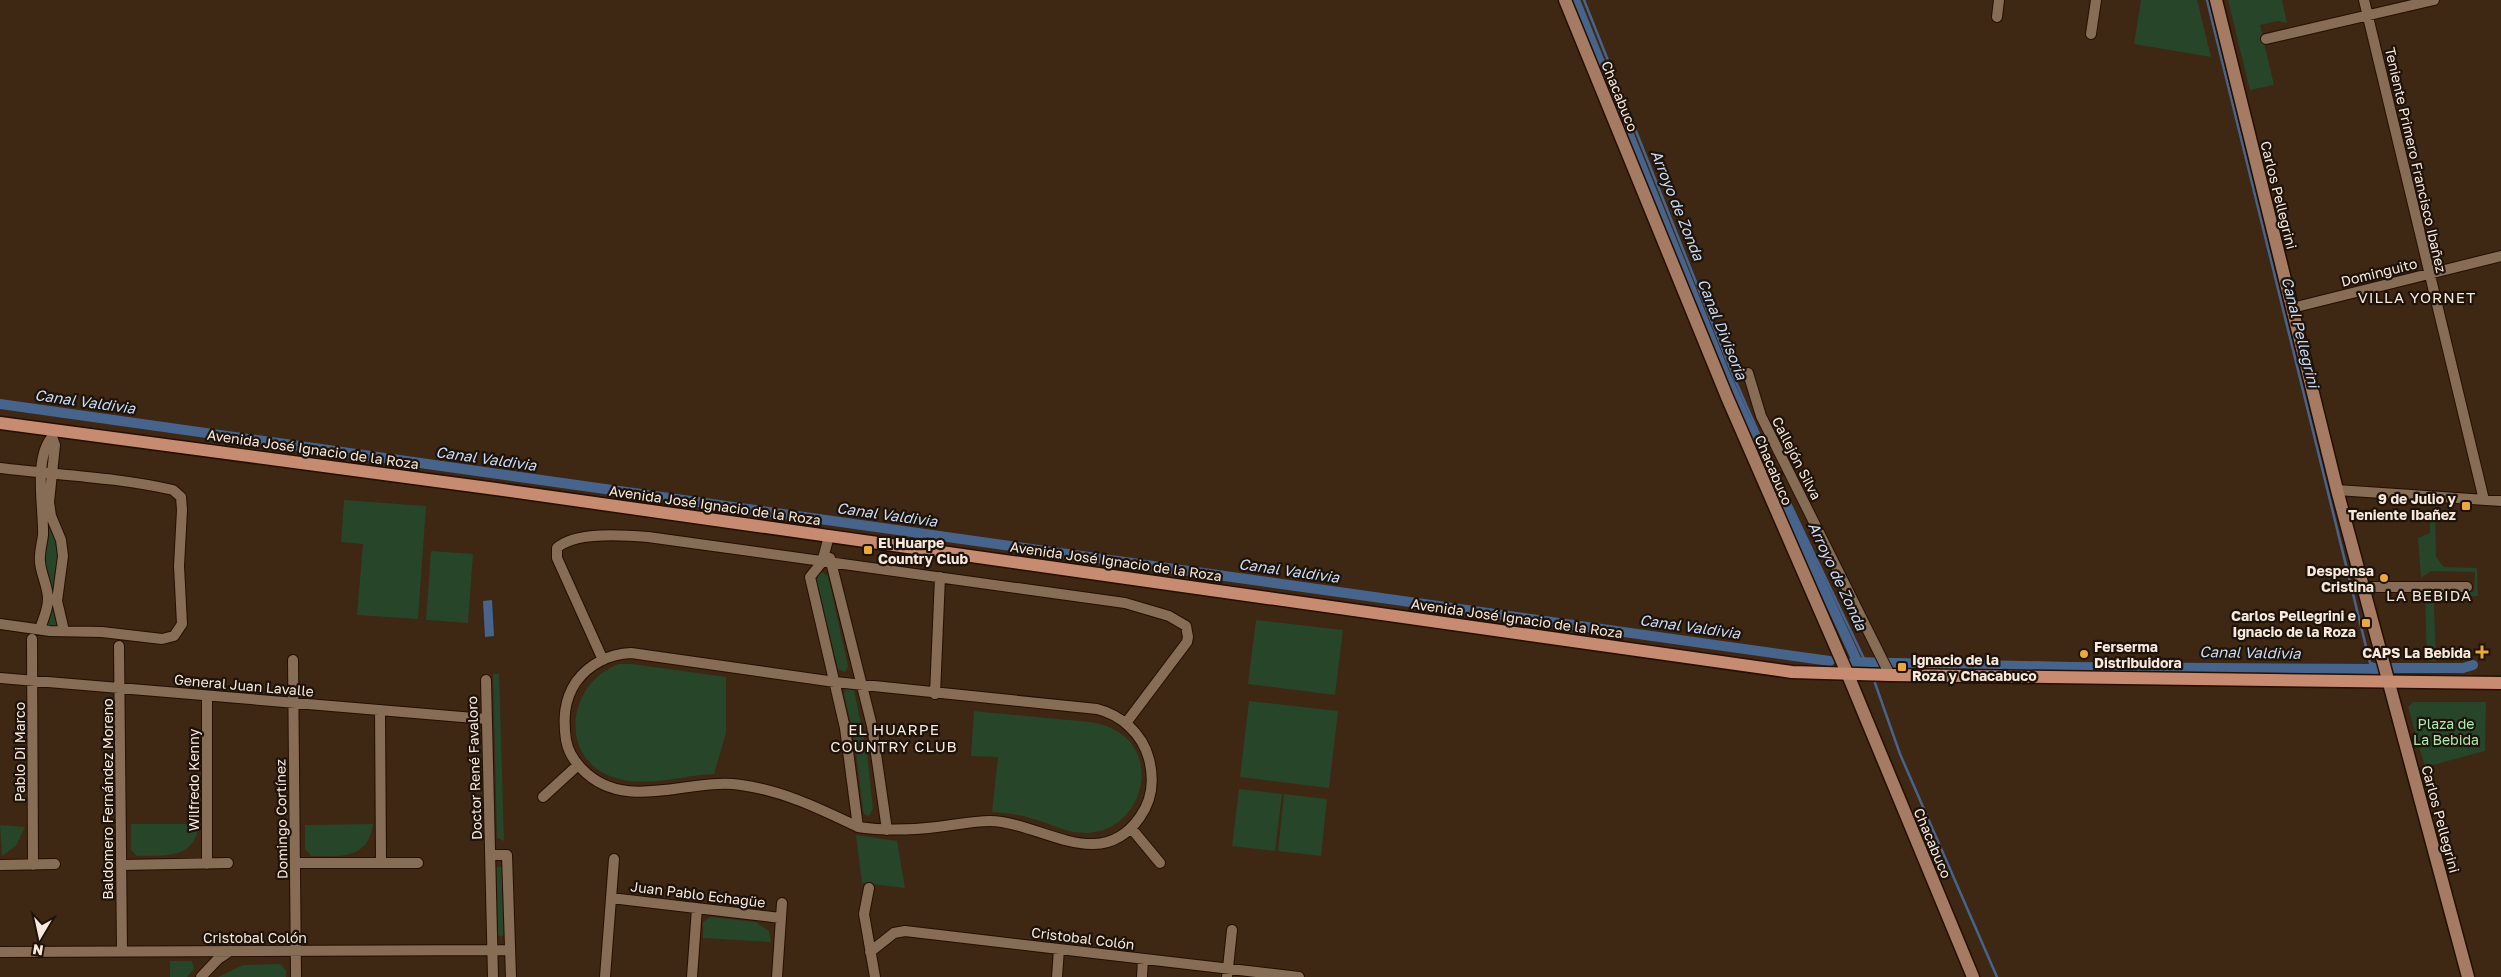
<svg xmlns="http://www.w3.org/2000/svg" width="2501" height="977" font-family="'Golos Text',sans-serif">
<style>
.green{fill:#274529}
.water{fill:#47648d}
.lines{fill:none;stroke-linecap:round;stroke-linejoin:round}
.stream{stroke:#47648d;stroke-width:2.5}
.canal{stroke:#47648d;stroke-width:10}
.street-casing{stroke:#240f00;stroke-width:12}
.secondary-casing{stroke:#240f00;stroke-width:15}
.primary-casing{stroke:#240f00;stroke-width:15}
.street{stroke:#876c56;stroke-width:10}
.secondary{stroke:#a67b64;stroke-width:12}
.primary{stroke:#c68b71;stroke-width:12}
.poi-dot{fill:#eda83b;stroke:#1d130a;stroke-width:2}
.labels{text-anchor:middle;dominant-baseline:central;stroke-width:4.5;stroke-linejoin:round;paint-order:stroke}
.street-label{font-size:14px;fill:#f9e9dd;stroke:#1d130a}
.poi-label{font-size:14px;font-weight:bold;fill:#f9e9dd;stroke:#1d130a;text-anchor:end}
.park-label{font-size:14px;fill:#acecaf;stroke:#1d130a}
.water-label{font-size:15px;font-style:italic;fill:#c9dbf6;stroke:#1d130a}
.neighbourhood-label{font-size:15px;letter-spacing:1px;fill:#f9e9dd;stroke:#1d130a}
</style>
<rect width="100%" height="100%" fill="#3e2713"/>
<!-- green -->
<path class="green" d="M2141,0H2197L2211,57L2134,44Z
M2228,0H2282L2287,23L2278,21L2260,25L2274,85L2250,90Z
M47,480L60,552L54,596V613L58,626L53,629L46,625L45,572Z
M344,500L426,506L418,619L357,615L363,544L341,542Z
M2430,510L2435,511L2436,557L2444,567L2477,568L2478,596H2440L2434,605L2436,661H2427L2425,592H2474L2475,572L2431,571L2421,578L2418,538L2430,533Z
M431,551L473,554L468,623L426,620Z
M820,571L828,576L848,666L845,672L838,669L816,578Z
M1256,620L1343,630L1335,695L1248,684Z
M619,664H632L726,677V733L714,774C683,775 646,788 616,778C557,761 566,683 619,664Z
M493,674H499L504,841L497,838Z
M846,688L854,690L867,754L873,808L869,816L865,815L863,811L855,742L844,694Z
M1249,701L1338,711L1329,788L1240,777Z
M2413,702H2486L2485,751L2425,767L2408,707Z
M974,711C1002,714 1030,716 1057,719C1076,721 1096,720 1113,729C1163,753 1143,830 1088,833C1067,834 1050,823 1030,818C1018,814 1005,813 992,812L998,757L971,756Z
M1239,789L1282,794L1275,851L1232,846Z
M1284,794L1327,799L1321,856L1278,851Z
M131,824H199C195,860 164,855 137,856L131,850Z
M373,824C368,861 338,856 311,856L305,849V825Z
M0,825L25,827L16,846L2,856Z
M856,835L897,841L905,888L862,883Z
M500,866L503,869L504,935L501,937L498,935L496,868Z
M710,917L756,922L769,931L771,942L703,938V922Z
M170,961H192L194,969L187,977H170Z
M280,964L286,970V977H218L243,965Z"/>
<!-- water -->
<path class="water" d="M492,600L494,636L485,637L483,601Z"/>
<g class="lines">
<!-- stream -->
<path class="stream" d="M1584,0L1732,373L1787,497L1866,663
M2207,0L2370,663L2377,665
M2391,665H2473
M1875,683L1900,754L1997,977"/>
<!-- canal -->
<path class="canal" d="M1575,0L1725,374L1858,663
M0,404L1830,661
M1853,662L2071,667L2377,669
M2392,668H2463L2473,665"/>
<defs>
<path id="street" d="M2364,0L2484,500
M1997,17L1999,0
M2091,34L2096,0
M2266,39L2434,0
M2292,308L2501,256
M1748,373L1761,416L1890,675
M53,430L52,437L55,445L49,502L51,516L61,540L63,556L57,601L64,631
M0,468C57,475 116,477 173,490L181,497L182,510L179,566L182,624L174,636L162,639L102,632L50,631L0,624
M2337,490L2501,501
M829,536L822,562L810,577L845,728L858,827
M830,558L872,726L887,830
M2363,587H2467
M40,629C43,619 48,610 48,599C48,586 41,575 40,562C39,553 42,544 43,535C44,509 33,459 52,437
M32,639L33,865
M119,646L122,952
M631,653L835,682L1097,709C1121,715 1142,733 1149,759C1154,779 1153,799 1140,817C1100,875 1041,822 990,821C973,821 955,825 937,827C911,830 885,831 858,827C820,809 784,791 741,785C689,777 625,814 582,769C574,761 568,751 566,740C563,719 564,700 576,682C589,664 609,654 631,653Z
M293,660L296,977
M603,660L557,558V548C575,531 625,535 648,537L1125,603L1169,616L1186,626L1188,637L1187,642L1126,723
M0,678L486,719
M486,680L493,977
M935,694L940,577
M207,696V864
M380,710L381,863
M543,797L578,765
M1131,828L1160,863
M491,855H507L511,977
M295,863H418
M0,865L55,864
M121,865L228,863
M869,888L864,914L875,977
M611,898L781,918
M0,952L510,950
M870,952L894,933L905,931L1299,977
M201,977L218,959L230,951
M605,977L614,859
M692,977L697,908
M777,977L782,903
M1057,977L1059,949
M1142,977L1143,959
M1227,977L1232,930"/>
<path id="secondary" d="M1565,0L1727,397L1848,675L1973,977
M2216,0L2337,490L2468,977"/>
<path id="primary" d="M0,423L496,489L1792,672L1890,675L2501,683"/>
</defs>
<!-- street casing -->
<use href="#street" class="street-casing"/>
<!-- secondary casing -->
<use href="#secondary" class="secondary-casing"/>
<!-- primary casing -->
<use href="#primary" class="primary-casing"/>
<!-- street -->
<use href="#street" class="street"/>
<!-- secondary -->
<use href="#secondary" class="secondary"/>
<!-- primary -->
<use href="#primary" class="primary"/>
</g>
<!-- markers -->
<g class="poi-dot">
<rect x="2461" y="501" width="10" height="10" rx="2.5"/>
<rect x="863" y="545" width="10" height="10" rx="2.5"/>
<circle cx="2384" cy="578" r="5"/>
<rect x="2361" y="618" width="10" height="10" rx="2.5"/>
<path d="M2479.5 644.5h5v5h5v5h-5v5h-5v-5h-5v-5h5z"/>
<circle cx="2084" cy="654" r="5"/>
<rect x="1897" y="662" width="10" height="10" rx="2.5"/>
</g>
<g class="labels">
<!-- street labels -->
<g class="street-label">
<text transform="translate(1620 96) rotate(68)">Chacabuco</text>
<text transform="translate(2416 160) rotate(77)">Teniente Primero Francisco Ibañez</text>
<text transform="translate(2279 195) rotate(76)">Carlos Pellegrini</text>
<text transform="translate(2379 272) rotate(-14)">Dominguito</text>
<text transform="translate(313 449) rotate(8)">Avenida José Ignacio de la Roza</text>
<text transform="translate(1797 458) rotate(63)">Callejón Silva</text>
<text transform="translate(1774 470) rotate(67)">Chacabuco</text>
<text transform="translate(715 505) rotate(8)">Avenida José Ignacio de la Roza</text>
<text transform="translate(1116 561) rotate(8)">Avenida José Ignacio de la Roza</text>
<text transform="translate(1517 618) rotate(8)">Avenida José Ignacio de la Roza</text>
<text transform="translate(244 685) rotate(5)">General Juan Lavalle</text>
<text transform="translate(19 752) rotate(-90)">Pablo Di Marco</text>
<text transform="translate(474 768) rotate(-92)">Doctor René Favaloro</text>
<text transform="translate(193 780) rotate(-90)">Wilfredo Kenny</text>
<text transform="translate(107 799) rotate(-90)">Baldomero Fernández Moreno</text>
<text transform="translate(281 819) rotate(-91)">Domingo Cortínez</text>
<text transform="translate(2441 819) rotate(75)">Carlos Pellegrini</text>
<text transform="translate(1933 843) rotate(67)">Chacabuco</text>
<text transform="translate(698 894) rotate(7)">Juan Pablo Echagüe</text>
<text x="255" y="937">Cristobal Colón</text>
<text transform="translate(1083 938) rotate(7)">Cristobal Colón</text>
</g>
<!-- poi labels -->
<g class="poi-label">
<text x="2456" y="498">9 de Julio y<tspan x="2456" dy="16">Teniente Ibañez</tspan></text>
<text x="878" y="542" text-anchor="start">El Huarpe<tspan x="878" dy="16">Country Club</tspan></text>
<text x="2374" y="570">Despensa<tspan x="2374" dy="16">Cristina</tspan></text>
<text x="2356" y="615">Carlos Pellegrini e<tspan x="2356" dy="16">Ignacio de la Roza</tspan></text>
<text x="2094" y="646" text-anchor="start">Ferserma<tspan x="2094" dy="16">Distribuidora</tspan></text>
<text x="2471" y="652">CAPS La Bebida</text>
<text x="1912" y="659" text-anchor="start">Ignacio de la<tspan x="1912" dy="16">Roza y Chacabuco</tspan></text>
</g>
<!-- park labels -->
<g class="park-label">
<text x="2446" y="723">Plaza de<tspan x="2446" dy="16">La Bebida</tspan></text>
</g>
<!-- water labels -->
<g class="water-label">
<text transform="translate(1678 205) rotate(68)">Arroyo de Zonda</text>
<text transform="translate(1723 329) rotate(68)">Canal Divisoria</text>
<text transform="translate(2301 332) rotate(76)">Canal Pellegrini</text>
<text transform="translate(85 401) rotate(8)">Canal Valdivia</text>
<text transform="translate(486 458) rotate(8)">Canal Valdivia</text>
<text transform="translate(887 514) rotate(8)">Canal Valdivia</text>
<text transform="translate(1289 570) rotate(8)">Canal Valdivia</text>
<text transform="translate(1838 576) rotate(65)">Arroyo de Zonda</text>
<text transform="translate(1690 626) rotate(8)">Canal Valdivia</text>
<text transform="translate(2250 652) rotate(1)">Canal Valdivia</text>
</g>
<!-- neighbourhood labels -->
<g class="neighbourhood-label">
<text x="2417" y="297">VILLA YORNET</text>
<text x="2429" y="595">LA BEBIDA</text>
<text x="894" y="729">EL HUARPE<tspan x="894" dy="17">COUNTRY CLUB</tspan></text>
</g>
</g>
<!-- north arrow -->
<g transform="translate(40 937) rotate(189)" stroke="#1d130a" stroke-width="4" paint-order="stroke">
<path d="M0-4L9 19L0 12L-9 19Z" fill="#f9e9dd"/>
<text y="-8" font-size="14" font-weight="bold" text-anchor="middle" fill="#f9e9dd">N</text>
</g>
</svg>
